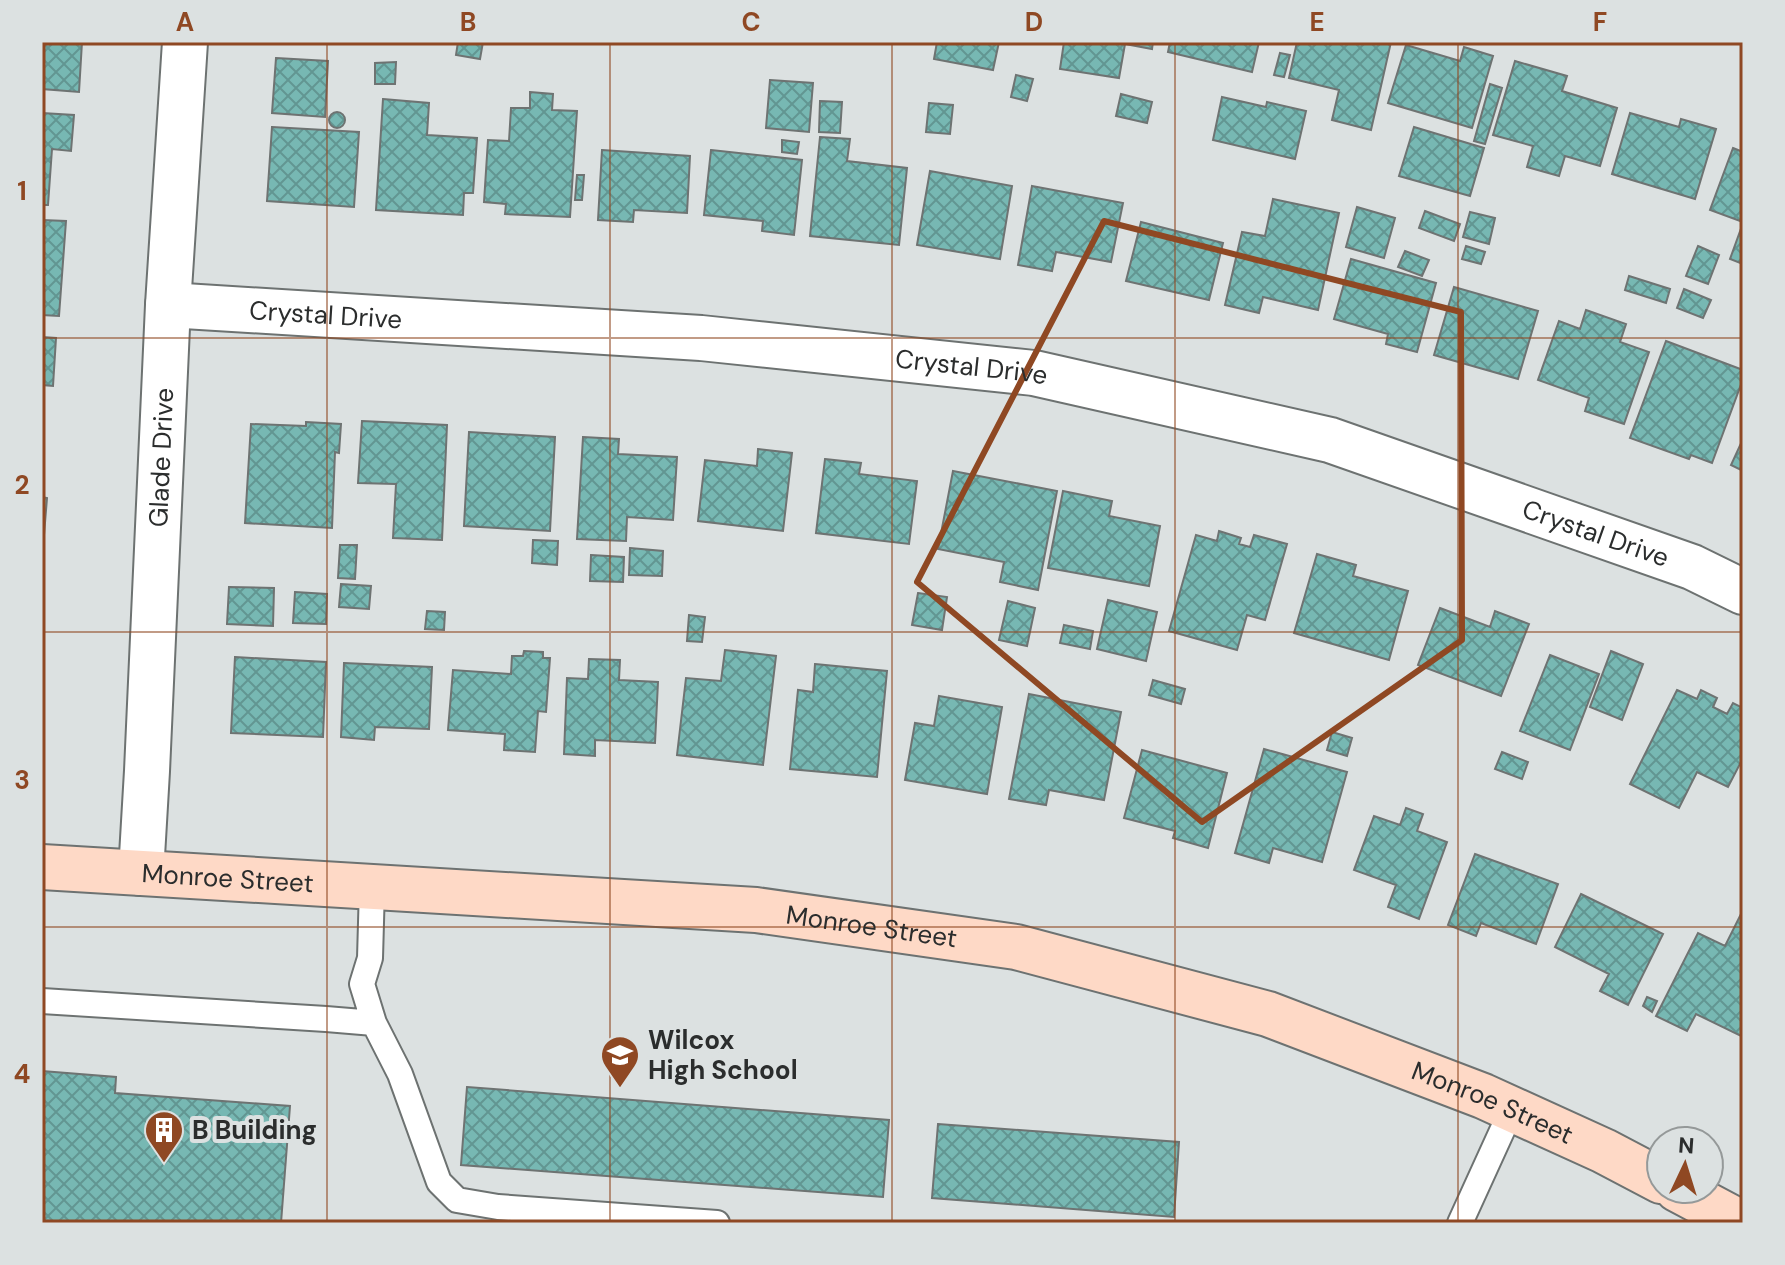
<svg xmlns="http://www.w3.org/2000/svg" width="1785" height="1265" font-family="'DM Sans',sans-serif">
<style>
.building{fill:url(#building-cross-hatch);stroke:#6e7372;stroke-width:2}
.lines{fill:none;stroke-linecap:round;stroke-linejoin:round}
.lane-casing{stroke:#6d7271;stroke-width:28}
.street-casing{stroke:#6d7271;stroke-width:48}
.secondary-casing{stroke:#6d7271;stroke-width:48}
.lane{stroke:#fff;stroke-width:24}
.street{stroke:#fff;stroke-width:44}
.secondary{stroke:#fed9c6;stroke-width:44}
.marked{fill:none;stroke:#8f4823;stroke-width:6;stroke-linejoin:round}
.grid{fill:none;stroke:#8f4823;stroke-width:2;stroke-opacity:0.55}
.labels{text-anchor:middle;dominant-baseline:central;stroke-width:8;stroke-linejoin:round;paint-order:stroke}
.street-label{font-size:26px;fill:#2b2d2d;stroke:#dce1e1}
.poi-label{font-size:26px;font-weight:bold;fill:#2b2d2d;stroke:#dce1e1;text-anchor:start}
.neatline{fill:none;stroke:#8f4823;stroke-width:3}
.grid-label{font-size:26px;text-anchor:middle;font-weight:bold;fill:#8f4823}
</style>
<defs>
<pattern id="building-cross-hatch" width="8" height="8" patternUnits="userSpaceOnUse" patternTransform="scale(2)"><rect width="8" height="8" fill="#77b8b3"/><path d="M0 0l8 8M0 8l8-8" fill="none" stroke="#629692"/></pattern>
</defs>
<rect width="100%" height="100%" fill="#dce1e1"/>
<!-- building -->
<path class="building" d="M42,42H82L79,92L42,89Z
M458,42H483L480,59L456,55Z
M937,42H999L993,70L934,59Z
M1064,42H1153L1152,49L1125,44L1119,78L1060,69Z
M1170,42H1259L1252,72L1168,52Z
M1297,42H1391L1371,130L1332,120L1339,90L1289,78Z
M1406,45L1460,61L1464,47L1493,56L1472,128L1388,103Z
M1280,53L1290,55L1284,77L1274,75Z
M276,58L328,61L325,117L272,113Z
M1515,61L1567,76L1562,91L1617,108L1600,166L1565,156L1559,176L1527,167L1533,146L1493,135Z
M396,62L395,84H375V63Z
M1016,75L1033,79L1027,101L1011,97Z
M770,80L813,83L809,132L766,128Z
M1490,84L1502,88L1485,144L1474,141Z
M530,92L553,94L552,110L577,111L570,217L505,214L506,204L484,202L488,140L509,141L511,108H530Z
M1121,94L1152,102L1147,123L1116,116Z
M1222,97L1266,107L1267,102L1306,111L1295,159L1213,140Z
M383,99L429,103L427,135L477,138L473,193H464L463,215L376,210Z
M820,101L842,102L840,133L819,132Z
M929,103L953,105L950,134L926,132Z
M329 120a8 8 0 1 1 16 0a8 8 0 1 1-16 0Z
M42,113L74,115L71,151L52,149L48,205H42Z
M1630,113L1679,127L1681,119L1716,129L1695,199L1612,174Z
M272,127L359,132L354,207L267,201Z
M1414,127L1484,148L1470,196L1399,176Z
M820,137L850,139L847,161L907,168L899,245L810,236Z
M782,140L799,142L797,154L782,152Z
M1733,148L1743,152V222L1710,210Z
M602,150L690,156L687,213L634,210L633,222L598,220Z
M711,150L802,160L794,235L762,231L763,221L704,215Z
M930,171L1012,186L1000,259L917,245Z
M577,175H584L582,200H575Z
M1032,186L1123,203L1111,262L1056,252L1052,271L1018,265Z
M1273,199L1339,213L1318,310L1263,297L1259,313L1225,305L1242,232L1265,236Z
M1357,207L1395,218L1384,258L1346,247Z
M1425,211L1460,224L1454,241L1419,228Z
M1470,212L1495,218L1489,244L1463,237Z
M42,220L66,221L59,316L42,315Z
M1141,222L1223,243L1209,300L1126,281Z
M1743,223V264L1730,259Z
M1466,246L1485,252L1481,264L1462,259Z
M1698,246L1719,255L1708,284L1686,276Z
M1405,251L1429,260L1422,276L1398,267Z
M1351,259L1436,283L1417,352L1386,344L1388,334L1334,319Z
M1629,276L1670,289L1666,303L1625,290Z
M1454,287L1538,311L1518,379L1434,355Z
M1684,289L1711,300L1703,318L1677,308Z
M1586,310L1626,324L1620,342L1649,352L1624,424L1585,411L1589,398L1538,380L1559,321L1580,329Z
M42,337L56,338L53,386L42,385Z
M1666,341L1743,370V379L1712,463L1691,455L1689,459L1630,438Z
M362,421L447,425L442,540L393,538L396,484L358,483Z
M306,422L341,424L339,453L335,452L332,528L245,523L251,424L306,426Z
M469,432L555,437L550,531L464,526Z
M583,437L619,439L618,454L677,457L673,520L627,517L626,541L577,539Z
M1743,439V471L1731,465Z
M758,449L792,453L783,531L698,521L705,460L757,466Z
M825,459L861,463L859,474L917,481L909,544L816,533Z
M953,471L1057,491L1038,590L1000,582L1004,562L938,549Z
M1063,491L1112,501L1109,516L1160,526L1149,586L1048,568Z
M42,497L47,498L44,535H42Z
M1219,531L1241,538L1239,544L1250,547L1254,535L1287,544L1265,620L1247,615L1237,650L1169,631L1196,535L1217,541Z
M533,540L558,541L557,565L532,563Z
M340,545H357L355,579L338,578Z
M630,548L663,551L662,576L629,575Z
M1317,554L1356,565L1353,576L1408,591L1389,660L1294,633Z
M591,555L624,557L623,582L590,581Z
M341,584L371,586L369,609L339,607Z
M229,587L274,588L273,626L227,624Z
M295,592L327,594L326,624L293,623Z
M918,593L947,597L942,630L912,625Z
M1108,600L1157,612L1146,661L1097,649Z
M1008,601L1035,608L1027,646L999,640Z
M1440,608L1490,627L1495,611L1529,624L1501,696L1418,665Z
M427,611L445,612L444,630L425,629Z
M689,615L705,617L702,642L687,641Z
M1064,625L1093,631L1090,649L1060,643Z
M725,650L776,656L763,765L677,755L686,678L721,681Z
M524,651L543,652V658H550L546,712L538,711L535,752L504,750L505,734L448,730L453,670L511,674L512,656H523Z
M1611,651L1643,664L1622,720L1590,707Z
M1550,655L1599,674L1570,750L1520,731Z
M235,657L326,662L323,737L231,733Z
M589,659L620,660L619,680L658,682L655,743L595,740V756L564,754L567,678L588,679Z
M344,663L432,667L429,729L375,727L374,740L341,737Z
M815,664L887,671L877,777L790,769L798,690L813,692Z
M1153,680L1185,689L1181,704L1149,695Z
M1677,690L1697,699L1701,690L1717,698L1713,707L1727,714L1733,703L1743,708V758L1728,787L1697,772L1679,808L1630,784Z
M1029,694L1121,712L1104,800L1049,790L1046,805L1009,799Z
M939,696L1002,707L987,794L905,780L915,723L934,726Z
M1332,732L1352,738L1347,756L1327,750Z
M1264,749L1347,772L1322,862L1273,848L1269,863L1235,853Z
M1142,750L1227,773L1208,848L1173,838L1175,831L1124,818Z
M1502,752L1528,762L1522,779L1495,769Z
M1406,808L1423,814L1417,831L1447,842L1419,919L1388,907L1396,885L1354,870L1374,816L1400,825Z
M1475,854L1558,884L1536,944L1481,923L1476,936L1448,925Z
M1581,894L1663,934L1628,1005L1600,991L1609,974L1555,947Z
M1743,910V1037L1696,1014L1687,1031L1656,1016L1698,933L1725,946Z
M1647,997L1657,1001L1652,1012L1643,1006Z
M42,1071L116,1077L115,1093L290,1106L281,1223H42Z
M467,1087L889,1120L883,1197L461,1165Z
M938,1124L1179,1142L1174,1217L932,1198Z"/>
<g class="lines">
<defs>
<path id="lane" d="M372,887L370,958L362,984L374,1023L400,1074L439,1182L457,1200L498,1207L717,1223
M42,1001L326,1019L374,1023
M1460,1223L1512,1109"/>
<g id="street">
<path id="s1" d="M168,305L701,338L1034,373L1330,440L1692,567L1743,592"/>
<path id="s2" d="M141,873L147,771L168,305L185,42"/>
</g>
<g id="secondary">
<path id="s3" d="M42,867L756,910L1016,947L1268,1014L1483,1096L1604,1151L1661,1181"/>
<path d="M1677,1189L1741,1223"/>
</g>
</defs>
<!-- lane casing -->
<use href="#lane" class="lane-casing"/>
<!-- street casing -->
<use href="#street" class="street-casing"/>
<!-- secondary casing -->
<use href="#secondary" class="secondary-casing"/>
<!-- lane -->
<use href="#lane" class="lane"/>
<!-- street -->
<use href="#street" class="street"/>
<!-- secondary -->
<use href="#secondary" class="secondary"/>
</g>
<!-- marked area -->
<path class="marked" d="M1104,221L1461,312L1462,640L1202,822L917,582Z"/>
<!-- grid -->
<path class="grid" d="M327,42V1223M610,42V1223M892,42V1223M1175,42V1223M1458,42V1223M42,338H1743M42,632H1743M42,927H1743"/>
<!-- icons -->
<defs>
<symbol id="school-pin" viewBox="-11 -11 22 30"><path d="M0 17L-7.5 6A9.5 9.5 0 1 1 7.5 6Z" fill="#8f4823" stroke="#dce1e1"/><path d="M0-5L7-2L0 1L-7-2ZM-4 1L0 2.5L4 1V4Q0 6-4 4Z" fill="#fff"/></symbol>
<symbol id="building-pin" viewBox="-11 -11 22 30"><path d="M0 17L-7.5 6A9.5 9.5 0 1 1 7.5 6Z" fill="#8f4823" stroke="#dce1e1"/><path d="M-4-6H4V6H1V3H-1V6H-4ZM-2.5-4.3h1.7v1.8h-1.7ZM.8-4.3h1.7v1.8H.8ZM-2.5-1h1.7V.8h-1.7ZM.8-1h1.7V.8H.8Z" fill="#fff"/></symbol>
</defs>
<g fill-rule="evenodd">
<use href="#school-pin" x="598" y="1033" width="44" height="60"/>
<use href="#building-pin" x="142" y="1108" width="44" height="60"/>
</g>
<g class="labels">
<!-- street labels -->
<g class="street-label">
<text stroke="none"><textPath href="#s1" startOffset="158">Crystal Drive</textPath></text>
<text stroke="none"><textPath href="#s1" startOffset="806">Crystal Drive</textPath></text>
<text stroke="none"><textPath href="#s2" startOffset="416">Glade Drive</textPath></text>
<text stroke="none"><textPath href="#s1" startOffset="1454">Crystal Drive</textPath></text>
<text stroke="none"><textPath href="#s3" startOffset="186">Monroe Street</textPath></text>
<text stroke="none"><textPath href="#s3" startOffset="832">Monroe Street</textPath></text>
<text stroke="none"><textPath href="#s3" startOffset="1480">Monroe Street</textPath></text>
</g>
<!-- poi labels -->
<g class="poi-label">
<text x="648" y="1040">Wilcox<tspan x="648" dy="30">High School</tspan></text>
<text x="192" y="1130">B Building</text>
</g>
</g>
<!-- border -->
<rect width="1785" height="1265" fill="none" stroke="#dce1e1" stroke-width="88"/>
<!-- north arrow -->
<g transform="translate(1685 1165) rotate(4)"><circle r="38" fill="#dce1e1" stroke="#959999" stroke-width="2"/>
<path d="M0-6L14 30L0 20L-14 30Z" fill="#8f4823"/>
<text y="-12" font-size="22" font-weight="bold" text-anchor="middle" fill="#2b2d2d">N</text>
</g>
<rect x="44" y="44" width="1697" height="1177" class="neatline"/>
<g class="grid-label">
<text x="185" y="31">A</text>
<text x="468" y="31">B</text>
<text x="751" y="31">C</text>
<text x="1034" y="31">D</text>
<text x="1317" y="31">E</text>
<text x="1600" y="31">F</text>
<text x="22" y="200">1</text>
<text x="22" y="494">2</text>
<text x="22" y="789">3</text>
<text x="22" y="1083">4</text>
</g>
</svg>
